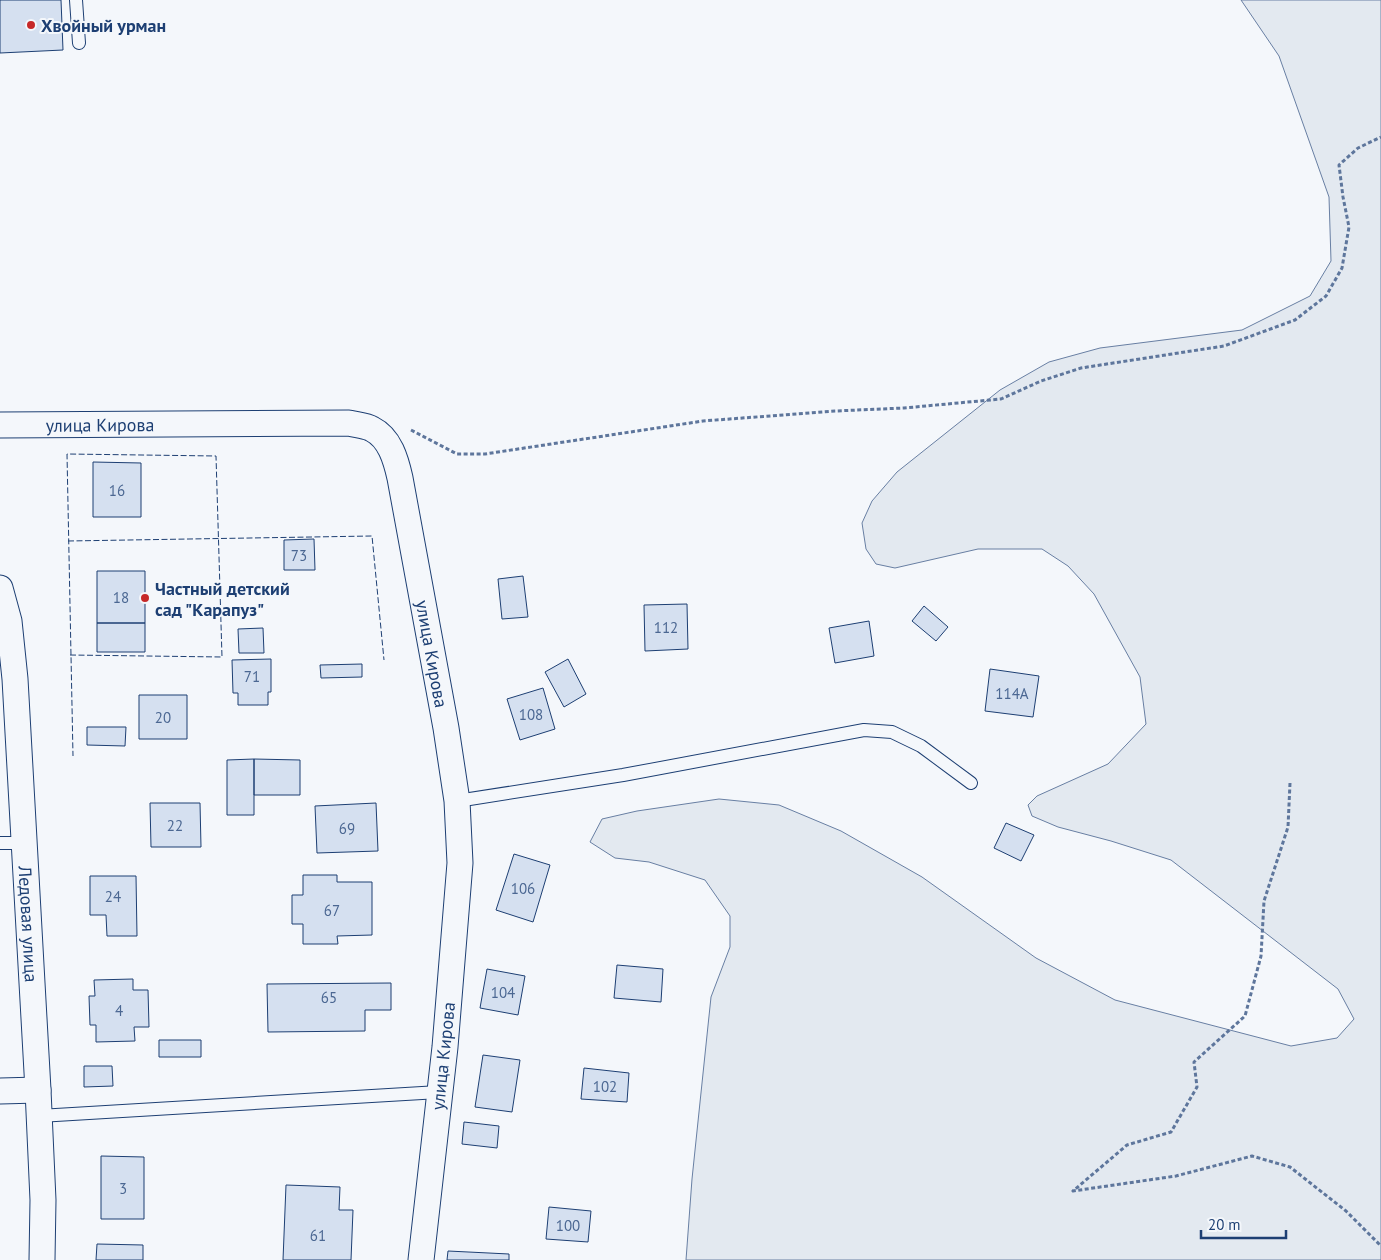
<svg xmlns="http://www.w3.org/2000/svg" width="1381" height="1260" font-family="'PT Sans',sans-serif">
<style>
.green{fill:#e3e9f0;stroke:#687fa3}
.building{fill:#d5e0f0;stroke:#1d3f73}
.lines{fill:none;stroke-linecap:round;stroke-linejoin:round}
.service-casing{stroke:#1d3f73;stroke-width:14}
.minor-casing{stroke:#1d3f73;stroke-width:27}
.path{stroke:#5e769c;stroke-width:3;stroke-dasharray:4 2.5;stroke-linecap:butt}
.service{stroke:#f4f7fb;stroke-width:12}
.minor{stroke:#f4f7fb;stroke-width:25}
.fence{stroke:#1d3f73;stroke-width:1;stroke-dasharray:6 2.5;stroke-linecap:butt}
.poi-dot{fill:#c62828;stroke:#f4f7fb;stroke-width:2}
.labels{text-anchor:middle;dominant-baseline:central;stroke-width:4;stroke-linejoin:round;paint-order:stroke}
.number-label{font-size:15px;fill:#4b6792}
.poi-label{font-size:18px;font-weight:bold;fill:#1d3f73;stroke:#f4f7fb;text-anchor:start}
.street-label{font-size:18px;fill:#1d3f73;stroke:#f4f7fb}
</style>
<rect width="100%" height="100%" fill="#f4f7fb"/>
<!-- green -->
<path class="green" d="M1241,0H1381V1260H686L692,1179L711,997L730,947V916L705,880L649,862L615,858L590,842L602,819L637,811L719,799L779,805L841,831L922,877L1036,958L1115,1000L1291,1046L1337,1038L1354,1019L1338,989L1171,860L1111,841L1058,827L1032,816L1028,805L1037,796L1108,764L1146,724L1140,677L1094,594L1068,566L1042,549H978L895,568L876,564L866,549L862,523L872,501L897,472L1000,390L1049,362L1100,348L1242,330L1310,296L1331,261L1329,197L1279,56Z"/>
<!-- building -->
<path class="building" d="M0,0H61L63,50L0,53Z
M93,462L141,463V517H93Z
M314,539L315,570H284V540Z
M97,571H145V623H97Z
M523,576L528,617L502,619L498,579Z
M687,604L688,649L645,651L644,605Z
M924,606L948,627L936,641L912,621Z
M869,621L874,656L835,663L829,628Z
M97,623H145V652H97Z
M263,628L264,653H239L238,629Z
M271,659V692H268V705H238V693H233L232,660Z
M568,659L586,694L564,707L545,672Z
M362,664V677L321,678L320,665Z
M990,669L1039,676L1033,717L985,711Z
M543,688L555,729L520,740L507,699Z
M139,695H187V739H139Z
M87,727H126L125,746L87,745Z
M254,759V815H227V760Z
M254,759L300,760V795H254Z
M150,803H200L201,847H151Z
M376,803L378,851L317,853L315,806Z
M1006,823L1034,835L1021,861L994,848Z
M514,854L550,865L533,922L496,910Z
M303,875H337V882H372V935L337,936L338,944H303V924H292V895H303Z
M90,876H136L137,936H107L106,915H90Z
M617,965L663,969L661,1002L614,998Z
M487,969L525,976L518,1015L480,1008Z
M133,979V990H148L149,1027H134L135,1041L96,1042V1025H90L89,996H95L94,980Z
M391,983V1010H365V1031L268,1032L267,984Z
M159,1040H201V1057H159Z
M483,1055L520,1060L512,1112L475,1107Z
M84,1066H112L113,1086L84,1087Z
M584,1068L629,1073L627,1102L581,1099Z
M464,1122L499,1126L497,1148L462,1144Z
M101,1156L144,1157V1219H101Z
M286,1185L340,1187L339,1210H353L351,1260H283Z
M549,1207L591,1211L588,1242L546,1239Z
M97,1244L143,1245V1260H96Z
M448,1251L509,1254V1260H447Z"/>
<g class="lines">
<defs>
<path id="service" d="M76,0L79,43
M457,801L623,775L864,730L892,732L921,746L971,783
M0,843H24
M39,1116L439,1092"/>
<g id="minor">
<path id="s1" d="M0,425L349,423C356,425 365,425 372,429C390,438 396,460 400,478L446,728L457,801L460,863L445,1047L421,1260"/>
<path id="s2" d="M0,588L9,621L15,679L38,1090L43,1200L42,1260"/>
<path d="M0,1091L38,1090"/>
</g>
</defs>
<!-- service casing -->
<use href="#service" class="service-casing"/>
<!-- minor casing -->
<use href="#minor" class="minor-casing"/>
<!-- path -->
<path class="path" d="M411,430L457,454H485L703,421L835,411L904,408L1001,399L1041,381L1081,368L1224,346L1295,320L1326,296L1342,268L1349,227L1343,197L1339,165L1358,148L1381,137
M1290,783L1288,827L1264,901L1261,956L1245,1016L1194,1062L1197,1087L1171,1132L1127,1145L1073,1191L1176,1176L1252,1156L1290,1167L1346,1211L1381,1246"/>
<!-- service -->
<use href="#service" class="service"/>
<!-- minor -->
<use href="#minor" class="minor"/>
<!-- fence -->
<path class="fence" d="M68,541L372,536L384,660
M70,655L222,657L216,456L67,454L73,756"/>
</g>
<!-- markers -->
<g class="poi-dot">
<circle cx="31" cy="25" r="5"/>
<circle cx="145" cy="598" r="5"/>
</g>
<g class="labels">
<!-- number labels -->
<g class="number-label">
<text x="117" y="490">16</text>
<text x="299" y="555">73</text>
<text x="121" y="597">18</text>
<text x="666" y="627">112</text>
<text x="252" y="676">71</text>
<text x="1012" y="693">114А</text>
<text x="531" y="714">108</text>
<text x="163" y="717">20</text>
<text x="175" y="825">22</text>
<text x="347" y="828">69</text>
<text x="523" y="888">106</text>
<text x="113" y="896">24</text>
<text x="332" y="910">67</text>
<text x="503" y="992">104</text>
<text x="329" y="997">65</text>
<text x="119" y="1010">4</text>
<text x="605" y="1086">102</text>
<text x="123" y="1188">3</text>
<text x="568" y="1225">100</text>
<text x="318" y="1235">61</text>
</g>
<!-- poi labels -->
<g class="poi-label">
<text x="41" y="25">Хвойный урман</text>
<text x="155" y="588">Частный детский<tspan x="155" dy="21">сад "Карапуз"</tspan></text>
</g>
<!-- street labels -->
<g class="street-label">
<text stroke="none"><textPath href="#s1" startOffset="100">улица Кирова</textPath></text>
<text stroke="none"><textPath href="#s1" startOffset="610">улица Кирова</textPath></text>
<text stroke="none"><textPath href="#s2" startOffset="338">Ледовая улица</textPath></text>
<text transform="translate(443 1056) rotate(-84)">улица Кирова</text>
</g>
</g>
<!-- scale -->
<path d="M1201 1230v8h85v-8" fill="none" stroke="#1d3f73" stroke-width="2.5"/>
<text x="1208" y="1230" font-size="15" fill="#1d3f73" stroke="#f4f7fb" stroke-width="4" paint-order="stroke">20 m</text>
</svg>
